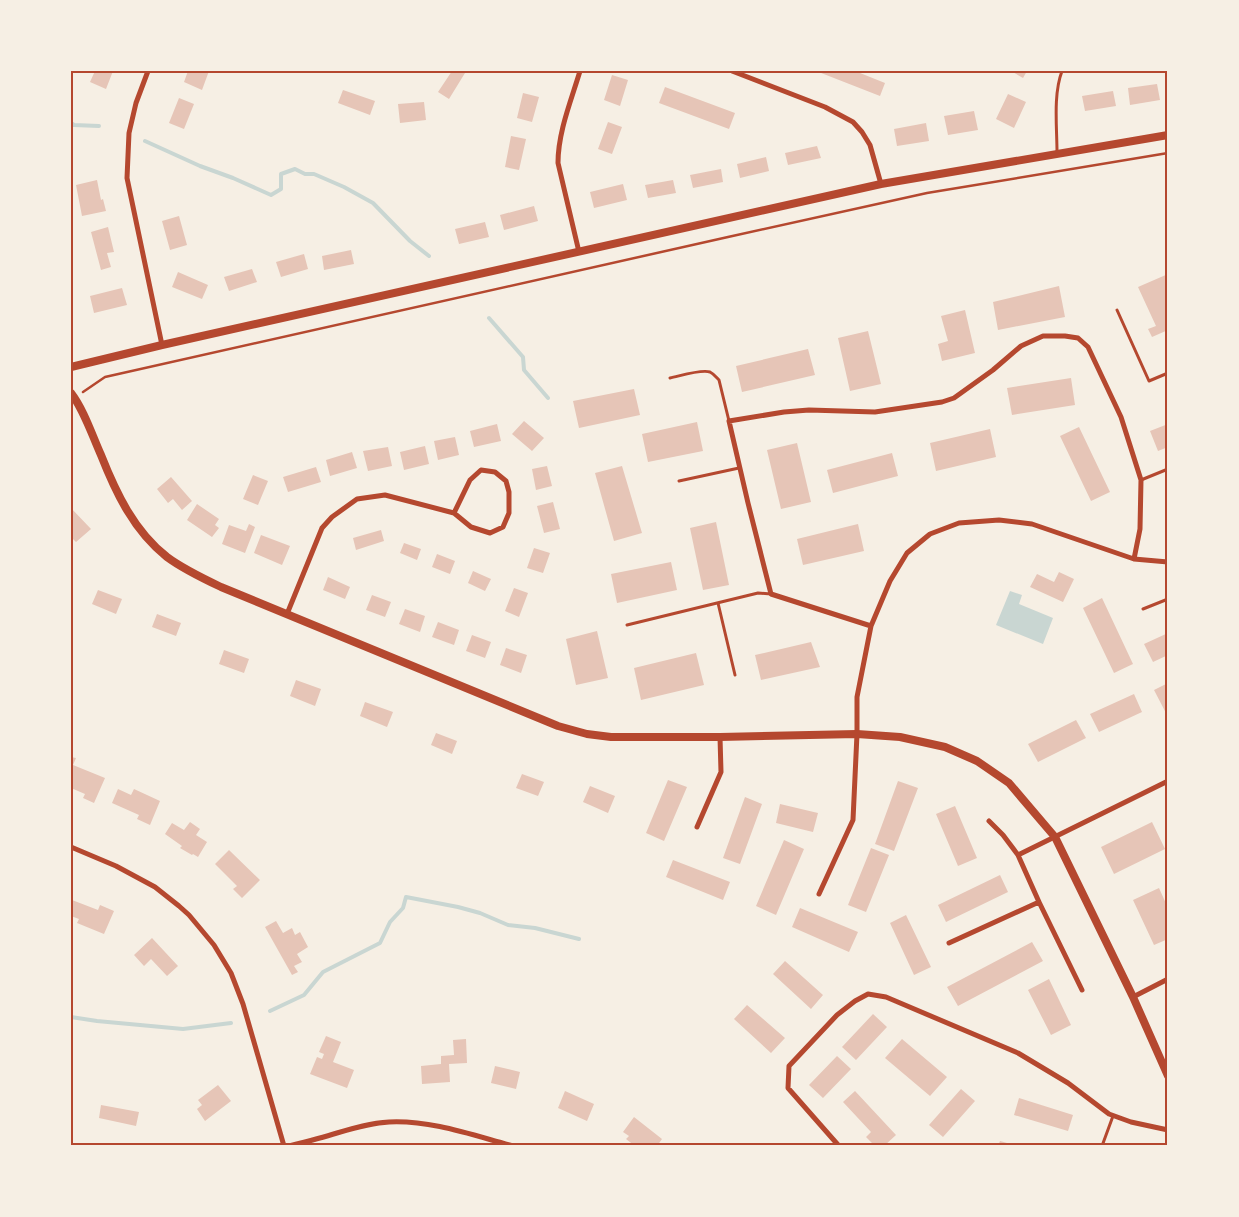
<svg xmlns="http://www.w3.org/2000/svg" width="1239" height="1217" font-family="Montserrat,sans-serif">
<style>
.water{fill:#c9d6d2}
.lines{fill:none;stroke-linecap:round;stroke-linejoin:round}
.stream{stroke:#c9d6d2;stroke-width:4}
.building{fill:#e6c5b7}
.path{stroke:#b5482f;stroke-width:2.5}
.service{stroke:#b5482f;stroke-width:3}
.minor{stroke:#b5482f;stroke-width:5}
.tertiary{stroke:#b5482f;stroke-width:8}
.neatline{fill:none;stroke:#b5482f;stroke-width:2}
</style>
<rect width="100%" height="100%" fill="#f6efe4"/>
<!-- water -->
<path class="water" d="M1010,591L1022,595L1019,604L1053,618L1043,644L996,625Z"/>
<g class="lines">
<!-- stream -->
<path class="stream" d="M71,123L74,125L99,126
M145,141L200,166L233,178L271,195L281,189V174L295,169L305,174H314L344,187L373,203L410,241L429,256
M489,318L523,357L524,370L548,398
M270,1011L304,995L323,972L380,943L390,922L403,908L406,897L458,907L480,913L508,925L535,928L579,939
M71,1017L97,1021L183,1029L231,1023"/>
</g>
<!-- building -->
<path class="building" d="M95,71H113L106,89L90,82Z
M188,71H209L202,90L184,82Z
M452,71H462L465,73L449,99L438,92Z
M816,71H855L885,83L880,96Z
M1011,71H1027L1023,78Z
M612,75L628,80L620,106L604,100Z
M1157,84L1160,100L1130,105L1128,88Z
M665,87L735,113L729,129L659,103Z
M343,90L375,101L370,115L338,103Z
M1113,91L1116,106L1085,111L1082,96Z
M523,93L539,97L532,122L517,118Z
M1008,94L1026,102L1014,128L996,119Z
M179,98L194,104L184,129L169,123Z
M424,102L426,120L400,123L398,104Z
M974,111L978,130L948,135L944,116Z
M608,122L622,127L612,154L598,149Z
M926,123L929,141L897,146L894,129Z
M511,136L526,139L519,170L505,167Z
M817,146L821,158L788,165L785,153Z
M766,157L769,171L740,178L737,164Z
M721,169L723,182L693,188L690,175Z
M97,180L101,200L103,199L106,211L82,216L76,185Z
M673,180L676,193L648,198L645,185Z
M623,184L627,200L594,208L590,192Z
M534,206L538,221L504,230L500,215Z
M179,216L187,245L170,250L162,221Z
M485,222L489,237L459,244L455,229Z
M108,227L114,252L107,253L111,267L101,270L91,232Z
M351,250L354,264L324,270L322,256Z
M304,254L308,269L281,277L276,262Z
M252,269L257,282L229,291L224,277Z
M178,272L208,285L202,299L172,287Z
M1168,274V330L1152,337L1148,329L1156,326L1138,287Z
M1059,286L1065,317L998,330L993,302Z
M122,288L127,305L94,313L90,296Z
M965,310L975,353L942,361L938,344L948,341L941,316Z
M868,331L881,384L850,391L838,338Z
M808,349L815,375L742,392L736,366Z
M1071,378L1075,405L1012,415L1007,388Z
M634,389L640,415L579,428L573,401Z
M524,421L544,438L532,451L512,434Z
M697,422L703,451L648,462L642,434Z
M497,424L501,441L474,447L470,431Z
M1168,424V447L1158,451L1150,431Z
M1079,427L1110,492L1091,501L1060,436Z
M990,429L996,457L936,471L930,443Z
M455,437L459,455L438,460L434,441Z
M797,443L811,502L781,509L767,450Z
M425,446L429,464L404,470L400,452Z
M388,447L392,466L368,471L363,451Z
M352,452L357,468L330,476L326,460Z
M892,453L898,476L833,493L827,470Z
M547,466L552,486L536,490L532,469Z
M622,466L642,533L614,541L595,473Z
M316,467L321,482L288,492L283,477Z
M253,475L268,481L258,505L243,499Z
M171,477L192,501L182,510L173,499L168,503L157,489Z
M553,502L560,529L544,533L537,506Z
M197,504L219,519L215,525L219,528L212,537L187,520Z
M71,508L91,529L76,542L71,537Z
M716,522L729,585L703,590L690,528Z
M249,524L255,527L245,553L222,544L229,525L246,531Z
M858,524L864,551L803,565L797,539Z
M381,530L384,541L356,550L353,538Z
M261,535L290,546L282,565L254,553Z
M404,543L421,549L417,560L400,553Z
M534,548L550,553L543,573L527,568Z
M437,554L455,561L450,574L432,567Z
M671,562L677,590L617,603L611,574Z
M473,571L491,579L485,591L468,583Z
M1059,572L1074,579L1063,602L1030,587L1037,574L1054,582Z
M328,577L350,587L345,599L323,590Z
M514,588L528,593L519,617L505,611Z
M98,590L122,599L116,614L92,604Z
M372,595L391,602L385,617L366,610Z
M1102,598L1133,664L1114,673L1083,608Z
M405,609L425,616L420,632L399,624Z
M157,614L181,623L176,636L152,627Z
M438,622L459,630L454,645L432,637Z
M597,631L608,678L576,685L566,639Z
M1168,633V655L1153,662L1144,644Z
M472,635L491,642L485,658L466,651Z
M811,642L820,667L761,680L755,655Z
M506,648L527,655L521,673L500,665Z
M224,650L249,659L244,673L219,664Z
M696,653L704,685L641,700L634,668Z
M296,680L321,689L315,706L290,696Z
M1168,683V717L1154,690Z
M1134,694L1142,712L1099,732L1090,714Z
M365,702L393,712L387,727L360,716Z
M1076,720L1086,738L1038,762L1028,744Z
M436,733L457,741L452,754L431,745Z
M71,757L76,758L73,765L105,778L94,803L83,798L85,794L71,788Z
M522,774L544,782L538,796L516,788Z
M668,780L687,787L664,841L646,833Z
M898,781L918,788L894,851L875,844Z
M590,786L615,796L608,813L583,802Z
M118,789L131,795L134,789L160,801L150,825L137,819L139,815L112,803Z
M745,797L762,804L740,864L723,858Z
M780,804L818,813L813,832L776,823Z
M955,806L977,858L958,866L936,814Z
M190,822L200,829L196,835L207,842L198,857L193,854L192,855L180,848L182,846L165,834L172,823L184,830Z
M1152,822L1165,849L1114,874L1101,847Z
M784,840L804,849L776,915L756,906Z
M871,848L889,855L866,912L848,905Z
M229,850L260,880L242,898L233,889L237,886L215,864Z
M673,860L730,882L723,900L666,877Z
M1000,875L1008,892L946,922L938,905Z
M1159,888L1168,908V939L1154,945L1133,900Z
M72,900L98,910L100,905L114,911L104,934L77,923L79,919L71,916V902Z
M800,908L858,932L849,952L792,927Z
M906,915L931,967L914,975L890,923Z
M276,921L283,933L292,928L295,935L300,932L308,947L297,954L302,962L294,966L298,972L292,975L265,927Z
M152,938L178,966L167,976L151,959L144,966L134,955Z
M1032,942L1043,961L958,1006L947,987Z
M785,961L823,995L811,1009L773,974Z
M1049,979L1071,1025L1051,1035L1028,990Z
M747,1005L785,1038L771,1053L734,1019Z
M873,1014L887,1027L856,1060L842,1047Z
M326,1036L341,1042L333,1062L354,1070L347,1088L310,1074L317,1057L322,1059L324,1054L319,1052Z
M466,1039L467,1063L449,1064L450,1082L422,1084L421,1066L441,1064V1056L454,1055L453,1040Z
M902,1039L947,1077L930,1096L885,1058Z
M837,1056L851,1069L823,1098L809,1085Z
M495,1066L520,1072L516,1089L491,1083Z
M218,1085L231,1101L205,1121L197,1109L202,1105L198,1100Z
M961,1089L975,1101L943,1137L929,1125Z
M565,1091L594,1104L587,1121L558,1108Z
M855,1091L896,1135L884,1146H875L866,1137L871,1132L843,1102Z
M1019,1098L1073,1115L1068,1131L1014,1115Z
M101,1105L139,1112L136,1126L99,1118Z
M634,1117L662,1139L657,1146H635L626,1139L629,1136L623,1132Z
M1000,1141L1014,1145V1146H998Z"/>
<g class="lines">
<!-- path -->
<path class="path" d="M83,392L105,377L728,237L927,193L1168,153"/>
<!-- service -->
<path class="service" d="M1057,152C1057,127 1053,95 1062,71
M1117,310L1149,381L1168,373
M670,378C680,376 701,369 710,372C714,374 716,377 719,380L729,421
M1141,480L1168,469
M679,481L739,468
M718,603L735,675
M1143,609L1168,599
M627,625L758,593L771,594
M1102,1146L1113,1116"/>
<!-- minor -->
<path class="minor" d="M148,71L136,103L129,133L127,178L162,345
M732,71L825,107L853,122L862,132L870,145L881,184
M579,252L558,163C558,132 571,101 580,71
M287,614L322,528L332,517L357,499L385,495L454,513L471,527L490,533L503,527L509,513V492L506,481L495,472L481,470L470,480L454,513
M871,626L771,594L748,503L729,421L784,412L809,410L875,412L942,402L954,398L993,370L1021,346L1043,336H1065L1078,338L1088,347L1121,417L1141,480L1140,529L1134,559
M989,821L1003,835L1018,855
M697,827L721,772L720,737
M71,847L116,866L155,887L179,906L189,915L214,945L231,973L243,1004L284,1146
M819,894L853,820L857,734V697L871,626L890,581L907,553L930,534L959,523L999,520L1032,524L1134,559L1168,562
M1039,902L1082,990
M949,943L1039,902L1018,855L1168,781
M1133,997L1168,979
M289,1146C305,1142 321,1138 337,1133C354,1128 371,1123 389,1122C431,1120 472,1135 513,1146
M839,1146L788,1088L789,1066L837,1015L855,1001L868,994L886,997L1018,1053L1068,1083L1109,1114L1131,1122L1168,1130"/>
<!-- tertiary -->
<path class="tertiary" d="M71,367L162,345L881,184L1168,135
M71,393C84,410 92,435 101,455C116,493 134,531 167,557C183,569 202,578 221,587L558,726L587,734L611,737H720L857,734L900,737L945,747L977,761L1009,783L1055,837L1133,997L1168,1076"/>
</g>
<!-- border -->
<rect width="1239" height="1217" fill="none" stroke="#f6efe4" stroke-width="145"/>
<rect x="72" y="72" width="1094" height="1072" class="neatline"/>
</svg>
